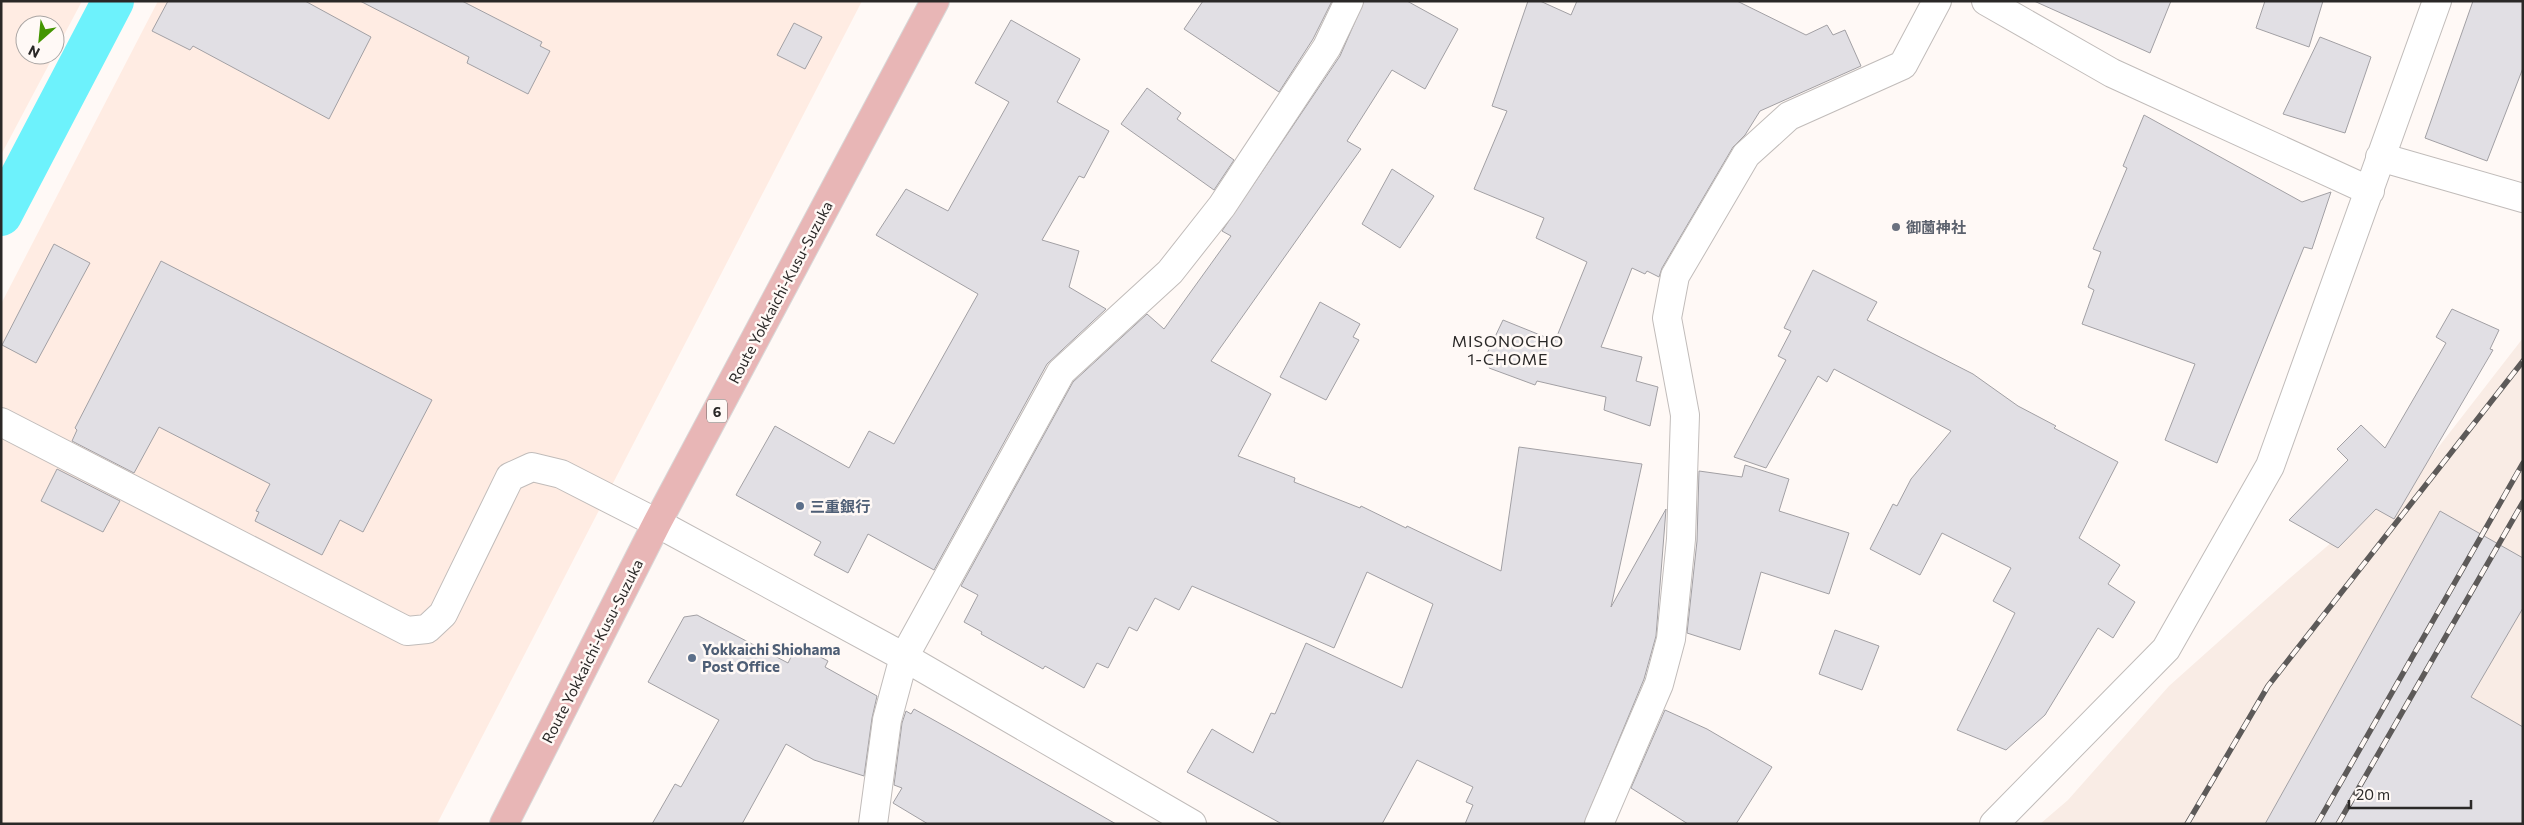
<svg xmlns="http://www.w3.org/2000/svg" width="2524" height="825" font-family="Commissioner,'Noto Sans JP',sans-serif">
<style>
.built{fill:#f9ece5}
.industrial{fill:#ffece3}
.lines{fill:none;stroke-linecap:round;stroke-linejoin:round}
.canal{stroke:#6df2fc;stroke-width:42}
.building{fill:#e1dfe4;stroke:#a2a0a4}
.minor-casing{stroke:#c1bcba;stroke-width:30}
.major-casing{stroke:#d9d8d8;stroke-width:30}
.minor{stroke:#fff;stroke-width:28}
.major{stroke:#e8b6b6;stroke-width:28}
.rail-casing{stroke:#5d5a59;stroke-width:5.5}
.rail{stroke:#fff9f6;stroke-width:4;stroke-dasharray:11;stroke-linecap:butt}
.worship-dot{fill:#6b7280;stroke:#fff9f6;stroke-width:2}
.service-dot{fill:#5c6f8a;stroke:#fff9f6;stroke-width:2}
.labels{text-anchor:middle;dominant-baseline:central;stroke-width:5;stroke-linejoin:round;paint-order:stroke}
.shield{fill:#fff9f6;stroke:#6a6765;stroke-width:1}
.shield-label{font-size:14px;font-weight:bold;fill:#2a2827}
.worship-label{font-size:15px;font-weight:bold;fill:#5b616d;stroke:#fff9f6;text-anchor:start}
.street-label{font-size:15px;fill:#2a2827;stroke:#fff9f6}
.service-label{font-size:15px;font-weight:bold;fill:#4e5e75;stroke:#fff9f6;text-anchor:start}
.neighbourhood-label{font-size:16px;letter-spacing:1px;fill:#2a2827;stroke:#fff9f6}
</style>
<rect width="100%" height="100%" fill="#fff9f6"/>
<!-- built -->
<path class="built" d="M2523,338V824H2040L2068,800L2169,686L2290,578L2430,458Z"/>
<!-- industrial -->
<path class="industrial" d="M1,1H82L55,52V25H25V55H54L1,155Z
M158,1H862L437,824H1V304Z"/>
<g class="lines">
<!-- canal -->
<path class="canal" d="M1,215L113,1"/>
</g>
<!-- building -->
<path class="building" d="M168,1H305L371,37L329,119L193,46L190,50L152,31Z
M360,1H462L542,42L540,46L550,51L528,94L467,63L469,57Z
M1203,1H1332L1313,39L1279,92L1184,29Z
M1364,1H1407L1458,29L1425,89L1392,70L1347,141L1361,149L1211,361L1271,394L1238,456L1295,478L1294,482L1360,508L1361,506L1406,528L1407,526L1501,571L1519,447L1642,464L1611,607L1666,509L1656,636L1644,679L1584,824H1465L1473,805L1466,802L1473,787L1417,760L1382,824H1282L1187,772L1212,729L1253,753L1271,713L1275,714L1306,643L1402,688L1433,604L1367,572L1334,648L1192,586L1179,610L1155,598L1137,631L1129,627L1108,668L1097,663L1084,688L1045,666L1043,669L981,634L982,632L964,622L978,595L961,586L1073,382L1147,314L1164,329L1231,236L1222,231L1340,56Z
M1528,1H1540L1571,15L1577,1H1737L1806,35L1827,25L1833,35L1845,30L1861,66L1760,111L1745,135L1733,147L1662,268L1659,277L1647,271L1645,274L1632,268L1601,347L1642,357L1636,381L1658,387L1650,426L1604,410L1606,397L1537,381L1535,385L1489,368L1490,365L1483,362L1503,320L1555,341L1587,262L1536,238L1544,218L1474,189L1507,111L1492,106Z
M2034,1H2171L2150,53Z
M2265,1H2323L2309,47L2256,28Z
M2473,1H2523V68L2487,161L2425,138Z
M1011,20L1080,59L1057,102L1109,131L1084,178L1079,176L1042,240L1079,251L1069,287L1106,309L1047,364L934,570L868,534L848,573L814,555L821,542L736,495L775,426L849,468L869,431L894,444L978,294L876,235L906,189L948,211L1009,102L975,83Z
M794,23L822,37L805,69L777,55Z
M2320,37L2371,57L2345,133L2283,114Z
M1147,88L1181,113L1177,119L1234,160L1214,190L1121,124Z
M2144,115L2302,202L2331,192L2312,249L2304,247L2217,463L2165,440L2195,364L2082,324L2094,290L2088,287L2101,252L2093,249L2127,168L2123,166Z
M1392,169L1434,196L1400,248L1362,224Z
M54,244L90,263L36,363L2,345Z
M161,261L432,400L363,532L340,520L322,555L255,521L259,512L256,511L270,484L159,427L134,473L72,441L77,430L75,428Z
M1813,270L1877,302L1867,320L1973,374L2018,406L2056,426L2054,428L2118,462L2079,538L2120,565L2108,584L2135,602L2113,638L2098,628L2045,715L2006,750L1957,730L2015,613L1993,601L2011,568L1942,533L1920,575L1870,549L1893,504L1897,506L1911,479L1951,431L1834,369L1827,382L1818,376L1766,468L1734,457L1786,360L1778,356L1791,331L1784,328Z
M1320,302L1360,324L1353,337L1359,340L1326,400L1280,377Z
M2452,309L2499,330L2490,349L2493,350L2394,519L2376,509L2338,548L2289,520L2348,460L2337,449L2361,425L2385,448L2446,343L2436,337Z
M1745,465L1789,479L1779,511L1849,533L1829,594L1761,572L1740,650L1687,633L1697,541L1699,471L1742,477Z
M57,469L120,501L103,532L41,501Z
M2440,511L2523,558V608L2471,697L2523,727V824H2265Z
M697,615L788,663L795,649L799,651L801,647L828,661L825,667L877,696L872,718L864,776L814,760L786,744L742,824H652L675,784L681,787L719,720L648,682L684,617Z
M1835,630L1879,646L1862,690L1819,674Z
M914,709L957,733L1116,824H928L893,803L902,788L894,785L902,723L906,711L911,714Z
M1665,710L1707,729L1772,767L1736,824H1688L1631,788Z"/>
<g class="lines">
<defs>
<path id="minor" d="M1986,1L2112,73L2370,191
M2380,157L2523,198
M1,422L407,631L427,629L443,614L510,477L532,467L561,474L657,523L904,657L1192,824
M873,824L887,720L904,657L1061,372L1170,272L1222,206L1327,47L1349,1
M1599,824L1659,684L1671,639L1681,539L1685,415L1667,318L1675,276L1746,155L1789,116L1903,65L1937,1
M1994,824L2166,649L2270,466L2437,1"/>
<path id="major" d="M504,824L657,523L935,1"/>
</defs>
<!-- minor casing -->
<use href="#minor" class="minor-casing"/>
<!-- major casing -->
<use href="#major" class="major-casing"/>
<!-- minor -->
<use href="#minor" class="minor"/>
<!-- major -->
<use href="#major" class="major"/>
<defs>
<path id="rail" d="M2187,824L2268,686L2523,361
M2317,824L2523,463
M2338,824L2523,502"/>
</defs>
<!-- rail casing -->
<use href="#rail" class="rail-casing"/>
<!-- rail -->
<use href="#rail" class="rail"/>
</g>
<!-- markers -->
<circle class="worship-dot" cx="1896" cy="227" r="5"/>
<g class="service-dot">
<circle cx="800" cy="506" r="5"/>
<circle cx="692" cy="658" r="5"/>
</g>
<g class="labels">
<!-- shield labels -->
<rect class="shield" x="707" y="399.5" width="20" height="23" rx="4"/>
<g class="shield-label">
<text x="717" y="411">6</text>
</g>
<!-- worship labels -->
<g class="worship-label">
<text x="1906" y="227">御薗神社</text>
</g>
<!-- street labels -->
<g class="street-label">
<text transform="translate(780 292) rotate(-62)">Route Yokkaichi-Kusu-Suzuka</text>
<text transform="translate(592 651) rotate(-63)">Route Yokkaichi-Kusu-Suzuka</text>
</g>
<!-- service labels -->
<g class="service-label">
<text x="810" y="506">三重銀行</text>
<text x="702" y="649">Yokkaichi Shiohama<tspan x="702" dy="17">Post Office</tspan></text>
</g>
<!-- neighbourhood labels -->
<g class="neighbourhood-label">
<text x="1508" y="340">MISONOCHO<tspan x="1508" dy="18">1-CHOME</tspan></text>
</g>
</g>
<!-- border -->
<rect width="2524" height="825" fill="none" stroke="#2a2827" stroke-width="5"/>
<!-- north arrow -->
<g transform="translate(40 40) rotate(207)"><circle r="24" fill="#fff9f6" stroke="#aaa5a3"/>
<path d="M0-4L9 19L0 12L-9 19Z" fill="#439500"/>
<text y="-8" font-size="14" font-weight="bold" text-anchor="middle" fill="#2a2827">N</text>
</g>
<!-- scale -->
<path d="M2349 800v8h122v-8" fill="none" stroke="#2a2827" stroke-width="2.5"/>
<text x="2356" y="800" font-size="15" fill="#2a2827" stroke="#fff9f6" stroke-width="4" paint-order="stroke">20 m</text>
</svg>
